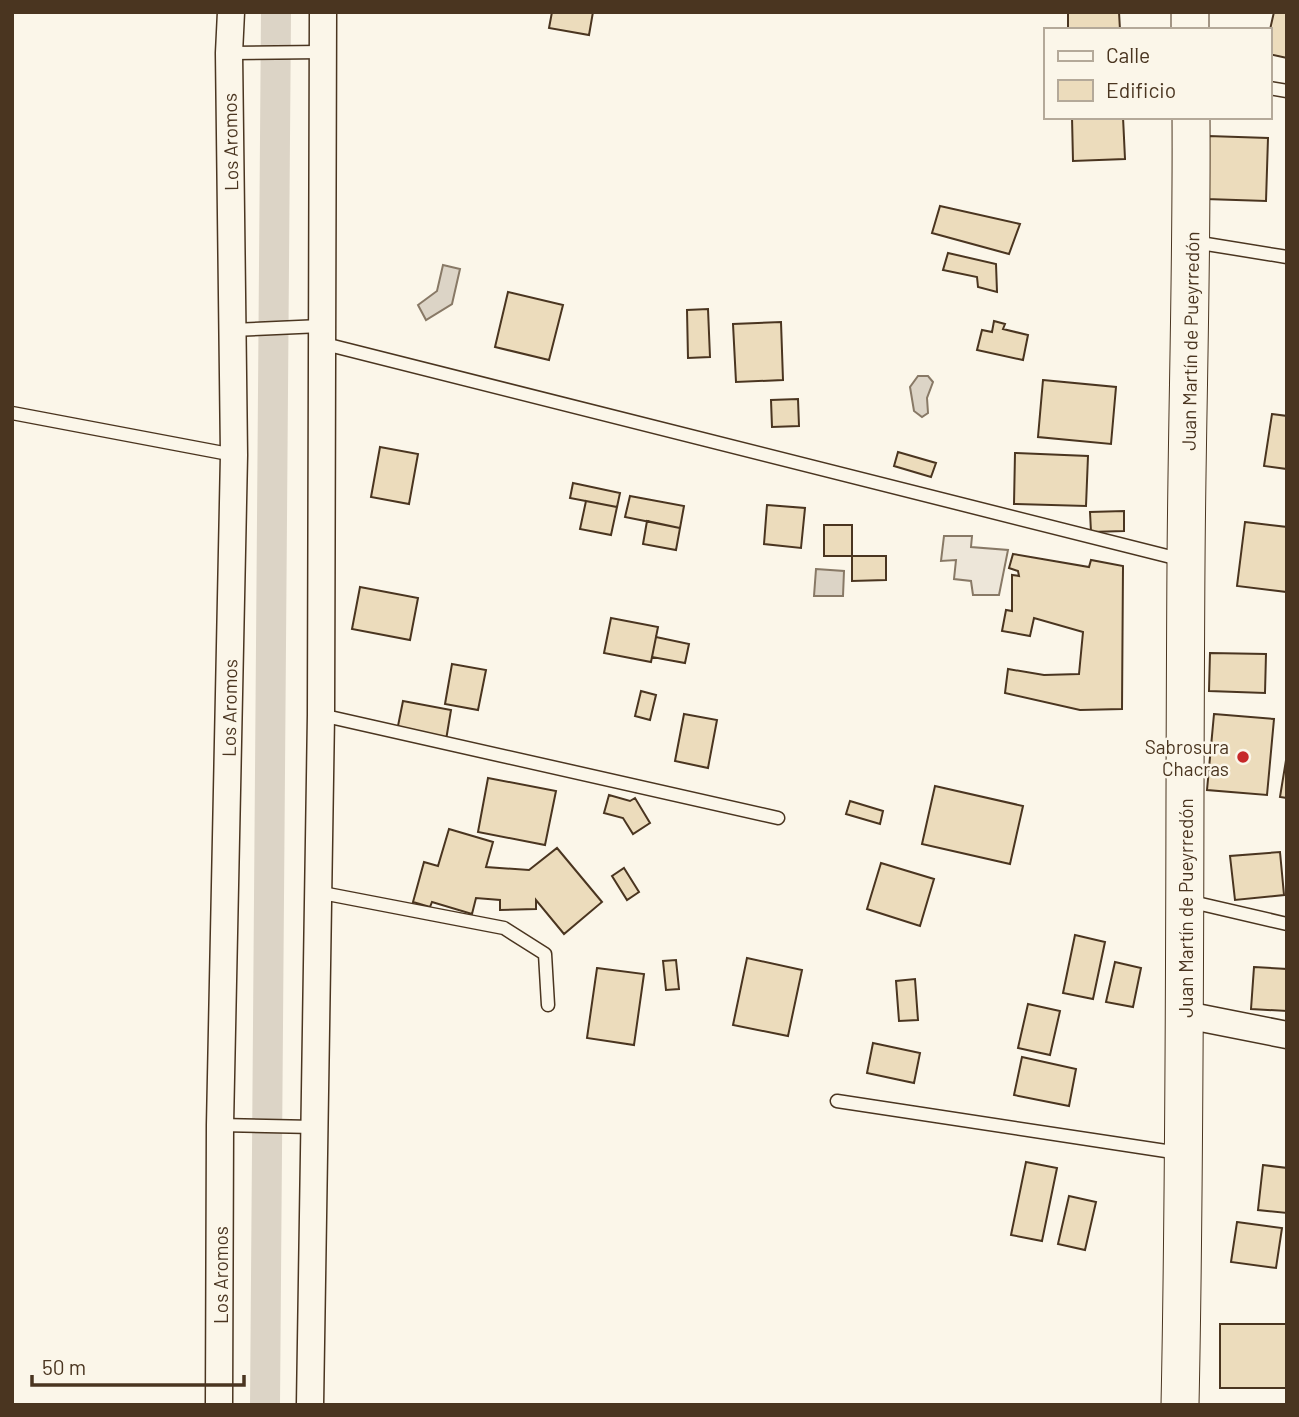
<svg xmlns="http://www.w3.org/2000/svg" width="1299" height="1417" font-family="Barlow,sans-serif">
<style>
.green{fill:#ede6d9;stroke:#887966;stroke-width:2}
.water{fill:#dcd4c6;stroke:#887966;stroke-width:2}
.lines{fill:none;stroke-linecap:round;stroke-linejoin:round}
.canal{stroke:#dcd4c6;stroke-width:30}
.building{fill:#ecdcbc;stroke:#4a3520;stroke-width:2}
.lane-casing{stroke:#4a3520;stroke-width:15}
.street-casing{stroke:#4a3520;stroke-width:29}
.secondary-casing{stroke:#4a3520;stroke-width:39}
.lane{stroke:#fbf6e9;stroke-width:12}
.street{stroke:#fbf6e9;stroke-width:26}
.secondary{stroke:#fbf6e9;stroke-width:37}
.poi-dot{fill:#c62828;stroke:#fbf6e9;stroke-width:2.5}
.labels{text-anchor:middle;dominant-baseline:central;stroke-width:5;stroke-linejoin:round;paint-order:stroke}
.street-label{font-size:19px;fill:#4a3520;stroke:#fbf6e9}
.poi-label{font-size:19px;fill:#4a3520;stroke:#fbf6e9;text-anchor:end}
</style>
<rect width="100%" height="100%" fill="#fbf6e9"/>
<!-- green -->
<path class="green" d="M944,536H972L971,547L1008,550L999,595H973L971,581L954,579L956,560L941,561Z"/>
<!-- water -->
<path class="water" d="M443,265L460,269L452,304L426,320L418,305L437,291Z
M918,376H928L933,382L927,398L928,413L922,417L914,411L910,387Z
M816,569L844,571L843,596H814Z"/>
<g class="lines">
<!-- canal -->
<path class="canal" d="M265,1405L276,12"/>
</g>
<!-- building -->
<path class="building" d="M552,12H593L589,35L549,28Z
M1068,12H1119L1120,30H1068Z
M1274,12H1287V58L1269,54V34Z
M1072,117H1123L1125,159L1073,161Z
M1208,136L1268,138L1266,201L1206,199Z
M940,206L1020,224L1009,254L932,233Z
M948,253L996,264L997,292L978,287L977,277L943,270Z
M508,292L563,305L549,360L495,347Z
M708,309L710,357L688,358L687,310Z
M994,321L1005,324L1003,329L1028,335L1023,360L977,350L982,330L992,332Z
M781,322L783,380L736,382L733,324Z
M1043,380L1116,387L1111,444L1038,437Z
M798,399L799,426L772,427L771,400Z
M1272,414L1287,416V469L1264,466Z
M380,447L418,454L409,504L371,497Z
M898,452L936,463L931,477L894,466Z
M1015,453L1088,456L1086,506L1014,504Z
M573,483L620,493L617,507L570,498Z
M630,496L684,506L680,528L625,517Z
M586,501L617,507L611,535L580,529Z
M767,505L805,508L801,548L764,544Z
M1124,511V531L1091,532L1090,512Z
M647,521L680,528L676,550L643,544Z
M1245,522L1287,527V592L1237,586Z
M824,525H852V556H824Z
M1013,554L1089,567L1091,560L1123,566L1122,709L1080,710L1005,693L1008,669L1044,675L1079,674L1083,632L1034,618L1030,636L1002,631L1006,610L1012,611V575L1019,576L1018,571L1009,568Z
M852,556H886V580L852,581Z
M360,587L418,598L410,640L352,629Z
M611,618L658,627L651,662L604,653Z
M656,637L689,644L685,663L652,657Z
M1210,653L1266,654L1265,693L1209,691Z
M452,664L486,670L478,710L445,704Z
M641,691L656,695L650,720L635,716Z
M403,701L451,710L446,740L397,731Z
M684,714L717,720L708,768L675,761Z
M1214,714L1274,719L1267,795L1207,790Z
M1287,754V798L1280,797Z
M488,778L556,791L545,845L478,832Z
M935,786L1023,806L1010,864L922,844Z
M609,795L630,801L635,798L650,823L633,834L623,818L604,813Z
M850,801L883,811L880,824L846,814Z
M449,829L493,842L486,867L529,870L557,848L602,902L564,934L536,900V909L500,910V900L476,898L472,914L432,902L430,907L413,902L424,862L438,866Z
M1280,852L1284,895L1235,900L1230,856Z
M881,863L934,879L920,926L867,909Z
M624,868L639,892L627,900L612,876Z
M1075,935L1105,942L1093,999L1063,993Z
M747,958L802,970L788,1036L733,1025Z
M676,960L679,989L666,990L663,961Z
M1115,962L1141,968L1133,1007L1106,1002Z
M1254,967L1287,969V1011L1251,1009Z
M597,968L644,974L634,1045L587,1038Z
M915,979L918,1020L899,1021L896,981Z
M1028,1004L1060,1011L1050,1055L1018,1048Z
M873,1043L920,1053L914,1083L867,1073Z
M1022,1057L1076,1069L1069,1106L1014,1095Z
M1026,1162L1057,1168L1042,1241L1011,1235Z
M1263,1165L1287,1168V1213L1258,1210Z
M1069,1196L1096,1202L1085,1250L1058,1244Z
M1237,1222L1282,1228L1276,1268L1231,1262Z
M1220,1324H1287V1388H1220Z"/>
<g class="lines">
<defs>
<path id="lane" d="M229,53L322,52
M1269,88L1287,91
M1194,242L1287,257
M232,330L321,326
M321,343L1183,560
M12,413L234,455
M321,715L778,818
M317,892L504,928L545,954L548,1005
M1188,901L1287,924
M837,1101L1179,1153
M220,1125L314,1127"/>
<path id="street" d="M1186,1015L1287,1035
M219,1405L220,1125L234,455L229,53L231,12
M310,1405L321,715L323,12"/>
<path id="secondary" d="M1190,12V30
M1180,1405C1186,1124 1184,844 1186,564C1187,415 1192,266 1191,117"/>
</defs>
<!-- lane casing -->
<use href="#lane" class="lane-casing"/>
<!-- street casing -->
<use href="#street" class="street-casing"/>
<!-- secondary casing -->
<use href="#secondary" class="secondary-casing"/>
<!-- lane -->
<use href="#lane" class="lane"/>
<!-- street -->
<use href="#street" class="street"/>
<!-- secondary -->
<use href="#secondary" class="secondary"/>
</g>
<!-- markers -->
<circle class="poi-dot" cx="1243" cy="757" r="7"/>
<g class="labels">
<!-- street labels -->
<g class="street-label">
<text transform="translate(230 142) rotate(-91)">Los Aromos</text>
<text transform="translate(1190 341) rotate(-89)">Juan Martín de Pueyrredón</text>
<text transform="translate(229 708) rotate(-89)">Los Aromos</text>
<text transform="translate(1185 908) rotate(-90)">Juan Martín de Pueyrredón</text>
<text transform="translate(220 1275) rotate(-90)">Los Aromos</text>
</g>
<!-- poi labels -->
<g class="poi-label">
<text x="1229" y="746">Sabrosura<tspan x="1229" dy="22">Chacras</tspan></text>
</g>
</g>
<!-- border -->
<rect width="1299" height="1417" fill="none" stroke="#4a3520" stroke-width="28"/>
<!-- legend -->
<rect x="1044" y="28" width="228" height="91" fill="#fbf6e9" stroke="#b4a999" stroke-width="2"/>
<rect x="1058" y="51" width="35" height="10" fill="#fbf6e9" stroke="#b4a999" stroke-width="2"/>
<text x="1106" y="63" font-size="21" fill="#4a3520">Calle</text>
<rect x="1058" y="80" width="35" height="21" fill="#ecdcbc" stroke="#b4a999" stroke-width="2"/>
<text x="1106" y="98" font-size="21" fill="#4a3520">Edificio</text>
<!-- scale -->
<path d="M32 1375v10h212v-10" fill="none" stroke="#4a3520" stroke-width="3.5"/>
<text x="42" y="1375" font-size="21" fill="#4a3520" stroke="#fbf6e9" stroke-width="5" paint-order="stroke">50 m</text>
</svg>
